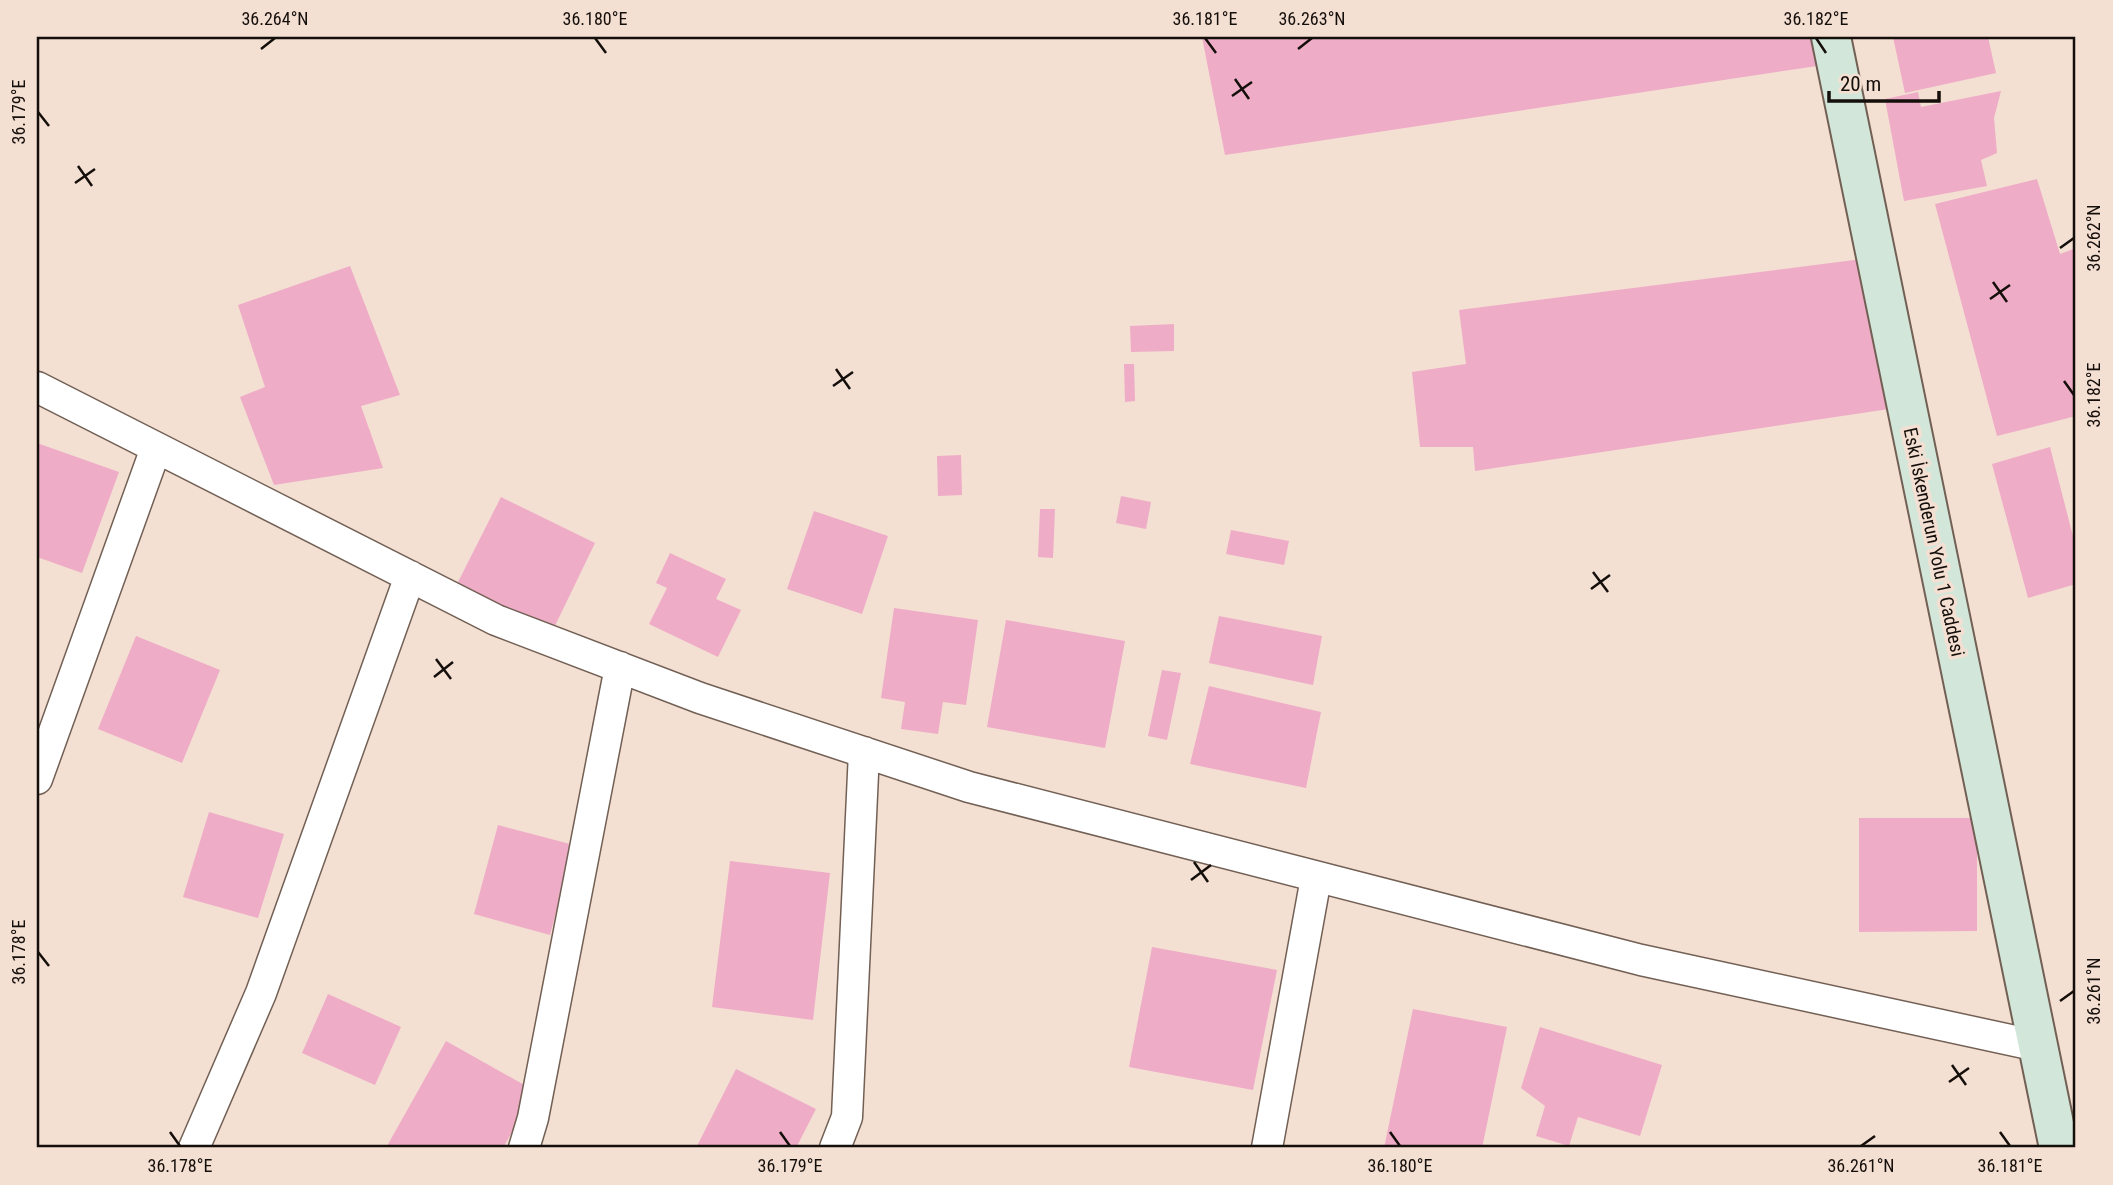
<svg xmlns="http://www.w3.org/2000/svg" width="2113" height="1185" font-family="'Roboto Condensed',sans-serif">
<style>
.building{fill:#eeacc7}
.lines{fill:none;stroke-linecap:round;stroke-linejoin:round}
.street-casing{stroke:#726055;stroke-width:33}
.secondary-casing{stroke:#726055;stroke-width:42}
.street{stroke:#fff;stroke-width:30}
.secondary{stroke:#d2e6da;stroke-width:38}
.ticks{fill:none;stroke:#150f0b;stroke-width:2.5}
.labels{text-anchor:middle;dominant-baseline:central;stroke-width:7;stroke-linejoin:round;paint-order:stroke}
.street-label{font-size:19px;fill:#150f0b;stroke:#f4dfd3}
.neatline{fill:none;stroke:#150f0b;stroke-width:2.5}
.ticks-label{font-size:18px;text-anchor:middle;fill:#150f0b}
</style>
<rect width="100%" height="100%" fill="#f4dfd3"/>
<!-- building -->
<path class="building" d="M1202,37H1812L1817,66L1225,155Z
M1893,37H1988L1996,73L1905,93Z
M2001,91L1994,118L1997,153L1981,160L1987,186L1904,201L1885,99L1918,92L1921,107Z
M2037,179L2060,254L2076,248V416L1997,436L1935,204Z
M1862,259L1889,409L1475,471L1473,447H1420L1412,372L1466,364L1459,310Z
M350,266L400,395L361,406L383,468L274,485L240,397L265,387L238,305Z
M1174,324V351L1131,352L1130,326Z
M1124,364H1134L1135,401L1125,402Z
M37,443L119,472L82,573L37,557Z
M2050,447L2076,548V584L2028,598L1992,464Z
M961,455L962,495L938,496L937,456Z
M1121,496L1151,502L1146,529L1116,523Z
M501,497L595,543L552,632L456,586Z
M1040,509H1055L1053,558L1038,557Z
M814,511L888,536L862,614L787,589Z
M1231,530L1289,541L1284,565L1226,554Z
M670,553L726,579L716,599L741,610L718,657L649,624L667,588L656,583Z
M894,608L978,620L966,705L943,702L938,734L901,729L905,702L881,698Z
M1219,616L1322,636L1313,685L1209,663Z
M1006,620L1125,641L1105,748L987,727Z
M136,636L220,670L182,763L98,729Z
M1162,670L1181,673L1167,740L1148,736Z
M1209,686L1321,712L1306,788L1190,764Z
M209,812L284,834L258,918L183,897Z
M1859,818H1977V931L1859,932Z
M498,825L574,845L550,935L474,914Z
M730,861L830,873L813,1020L712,1007Z
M1152,947L1277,970L1253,1090L1129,1067Z
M328,994L401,1027L375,1085L302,1053Z
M1413,1009L1507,1027L1482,1148H1384Z
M1540,1027L1662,1065L1640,1136L1578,1117L1569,1146L1536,1136L1545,1106L1521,1088Z
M446,1041L535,1091L503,1148L387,1146Z
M736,1069L816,1109L796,1148H696Z"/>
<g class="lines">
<defs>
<path id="street" d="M37,387L496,620L700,698L969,787L1641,960L2038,1046
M37,779L156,448
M194,1148L261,993L410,576
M524,1148L533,1118L620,667
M835,1148L847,1117L864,752
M1267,1148L1316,878"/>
<path id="secondary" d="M1831,37L2059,1148"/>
</defs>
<!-- street casing -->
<use href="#street" class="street-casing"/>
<!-- secondary casing -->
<use href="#secondary" class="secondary-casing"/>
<!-- street -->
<use href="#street" class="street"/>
<!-- secondary -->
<use href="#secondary" class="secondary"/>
</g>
<!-- ticks -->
<path class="ticks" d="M595,38L606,53M1205,38L1216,53M1816,38L1826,53M261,49L275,38M1298,49L1312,38M1235,79L1249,99M1232,96L1252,82M38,112L49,126M78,166L92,186M75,183L95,169M2060,248L2074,238M1993,282L2007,302M1990,299L2010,285M836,369L850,389M2064,381L2074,395M833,386L853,372M1593,572L1608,592M1591,589L1610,575M436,659L451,679M434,677L453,662M1194,862L1208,882M1191,880L1211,865M38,952L49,966M2060,1001L2074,991M1952,1065L1966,1085M1949,1082L1969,1068M170,1132L180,1146M780,1132L790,1146M1390,1132L1400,1146M2000,1132L2010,1146M1861,1146L1875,1136"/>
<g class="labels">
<!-- street labels -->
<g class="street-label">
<text transform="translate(1934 542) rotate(78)">Eski İskenderun Yolu 1 Caddesi</text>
</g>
</g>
<!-- border -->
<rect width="2113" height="1185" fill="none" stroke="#f4dfd3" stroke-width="77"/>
<!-- scale -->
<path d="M1829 91v10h110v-10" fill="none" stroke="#150f0b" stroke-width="3.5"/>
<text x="1840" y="91" font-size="21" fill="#150f0b" stroke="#f4dfd3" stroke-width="5" paint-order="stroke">20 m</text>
<rect x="38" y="38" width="2036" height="1108" class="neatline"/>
<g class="ticks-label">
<text x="275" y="25">36.264°N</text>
<text x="595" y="25">36.180°E</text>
<text x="1205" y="25">36.181°E</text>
<text x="1312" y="25">36.263°N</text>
<text x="1816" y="25">36.182°E</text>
<text transform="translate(19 112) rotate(-90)" y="6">36.179°E</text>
<text transform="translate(2094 238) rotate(-90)" y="6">36.262°N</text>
<text transform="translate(2094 395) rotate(-90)" y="6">36.182°E</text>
<text transform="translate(19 952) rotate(-90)" y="6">36.178°E</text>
<text transform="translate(2094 991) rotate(-90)" y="6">36.261°N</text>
<text x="180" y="1172">36.178°E</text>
<text x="790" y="1172">36.179°E</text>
<text x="1400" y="1172">36.180°E</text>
<text x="1861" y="1172">36.261°N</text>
<text x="2010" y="1172">36.181°E</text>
</g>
</svg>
